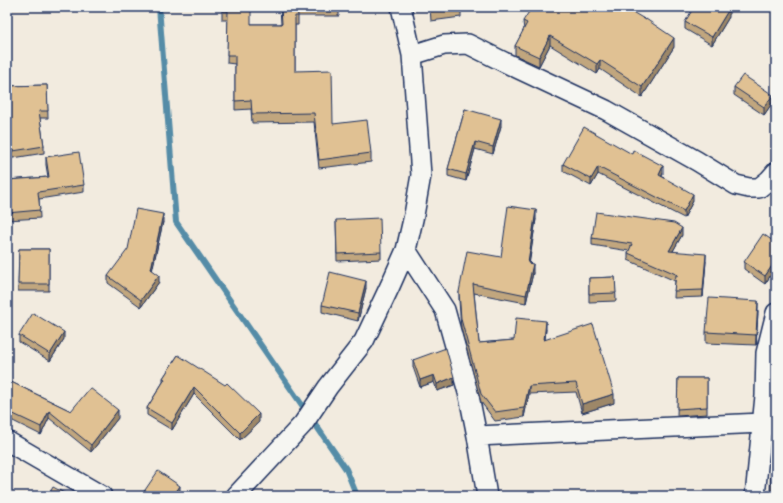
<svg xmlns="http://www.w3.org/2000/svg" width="783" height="503" font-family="Itim,sans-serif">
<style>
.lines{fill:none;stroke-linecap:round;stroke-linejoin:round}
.stream{stroke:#558ca7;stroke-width:6}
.minor-casing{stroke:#1b2f5e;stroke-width:22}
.minor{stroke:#f6f6f2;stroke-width:19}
.wall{fill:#c1a67e;stroke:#1b2f5e}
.shaded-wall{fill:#9d8767;stroke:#1b2f5e}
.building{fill:#e0c193;stroke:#1b2f5e}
</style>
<rect width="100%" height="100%" fill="#f2ebdf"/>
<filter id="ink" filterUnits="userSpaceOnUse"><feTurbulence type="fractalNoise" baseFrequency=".025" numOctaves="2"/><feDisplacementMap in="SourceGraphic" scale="8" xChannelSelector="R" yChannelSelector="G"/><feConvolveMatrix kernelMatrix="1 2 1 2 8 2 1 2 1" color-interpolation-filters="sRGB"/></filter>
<g filter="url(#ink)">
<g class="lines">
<!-- stream -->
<path class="stream" d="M159,7L176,222L346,469L357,496"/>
<defs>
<path id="minor" d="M412,55L444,45L468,44L504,62L606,110L697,161L736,185L749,188H759L769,180L776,172
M406,250L445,310L469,396L477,436L487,496
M477,436L762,423L776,426
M7,441L102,496
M236,496L303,424L328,387L364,341L390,286L406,250L414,215L421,175L412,55L401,7
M755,496L765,396L766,353L776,313"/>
</defs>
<!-- minor casing -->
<use href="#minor" class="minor-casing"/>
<!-- minor -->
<use href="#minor" class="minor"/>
</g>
<!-- wall -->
<path class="wall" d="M222,7L251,24H281L280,7H339V16H298V25H295V71L333,124L371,153V162L319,168L314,122L252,123L251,109L235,110V64L227,63L228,20H222Z
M430,7H461V17L431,21Z
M767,7H776V12Z
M729,17L712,45L685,29V22Z
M523,21L674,47L642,97L600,69L597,74L550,45L539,66L515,55V46L524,30Z
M47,85L48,118H40L44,146V153L7,159V86Z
M734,87L773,102L764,115L734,95Z
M465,109L501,126L493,154L475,149L466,181L448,176V169Z
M46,157L84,185V192L39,199L40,218L7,220V180L48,177L46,165Z
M563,164L663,173L662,176L693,201L684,218L598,174L591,186L563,171Z
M536,219L529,263L533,273L526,303L474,293L479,343L514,340L546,329L545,339L614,403L582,413L576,392L529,394L524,417L495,421L481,402L461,328L459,300V292L501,257Z
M336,220L381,252V259L337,261Z
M163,222L152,270L159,282L141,307L108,283V276Z
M682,235L673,251L706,261L703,297L674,298L675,281L628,260V253L629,251L592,245V238Z
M776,243V267L765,284L744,269V262Z
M19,249H49V291H18Z
M615,277L616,301L589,302V278Z
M366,288L358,321L322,312V305Z
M758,311L756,345L706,343V332Z
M19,335L64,339L50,361L19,342Z
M178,355L259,422L240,440L194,394L172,430L147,415V408L163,382V378Z
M413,360L454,385L437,391L434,382L420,387L413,367Z
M678,378H707V414L677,416Z
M7,380L71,411L118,418L91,452L49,418L41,435L7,418Z"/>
<!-- shaded-wall -->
<path class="shaded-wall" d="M729,9V17L712,45V37Z
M550,36V45L539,66V57Z
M674,38V47L642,97V87Z
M600,60V69L597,74V64Z
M773,95V102L764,115V107Z
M501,119V126L493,154V147Z
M475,142V149L466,181V174Z
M663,166V173L659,182V175Z
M598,167V174L591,186V179Z
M693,194V201L684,218V211Z
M536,210V219L528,272V263Z
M163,214V222L151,276V269Z
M682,228V235L669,258V251Z
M706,254V261L703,297V290Z
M776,260V267L765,284V276Z
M533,264V273L526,303V295Z
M159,275V282L141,307V300Z
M366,281V288L358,321V313Z
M758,301V311L756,345V335Z
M546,321V329L544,348V340Z
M64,332V339L50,361V354Z
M434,375V382L420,387V380Z
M454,377V385L437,391V384Z
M529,386V394L524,417V408Z
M194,387V394L172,430V423Z
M614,394V403L582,413V404Z
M118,410V418L91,452V445Z
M49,411V418L41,435V427Z
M259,414V422L240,440V433Z
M180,486V493L178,496H173Z"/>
<!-- building -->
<path class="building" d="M222,7H251V24H282L281,7H339V8L297,7L298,16H295V71L332,70L333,124L367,120L371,153L319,160L314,113L252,114L251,100L235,101V55H227L228,11H222Z
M431,7H458L431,11Z
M532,7H586L587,8V7H624L646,20V19L674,38L642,87L600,60L597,64L550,36L539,57L515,46L527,23L523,21Z
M694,7H725L729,9L712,37L685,22Z
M743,75L773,95L764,107L734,87Z
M47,85L48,111H39L44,146L7,152V86Z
M465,109L501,119L493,147L475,142L466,174L448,169Z
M584,127L632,154L633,150L663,166L659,175L693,194L684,211L598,167L591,179L563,164Z
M79,152L84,185L38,192L40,210L7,213V180L49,177L46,157Z
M508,206L536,210L528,263L533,264L526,295L473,284L479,343L514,340L516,318L546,321L544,340L593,324L614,394L582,404L576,383L529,386L524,408L495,412L481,394L461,319L459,292L467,251L501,257Z
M136,209L163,214L151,269L159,275L141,300L108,276L128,249Z
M596,212L674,223L682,228L669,251L706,254L703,290L674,291L676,275H678L628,253L632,244L592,238Z
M380,218L381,252L337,254L336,220Z
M763,234L776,243V260L765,276L744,262Z
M19,249H49V284H18Z
M330,272L366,281L358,313L322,305Z
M615,277L616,293L589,294V278Z
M709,298L758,301L756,335L706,332Z
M33,313L64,332L50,354L19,335Z
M446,348L454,377L437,384L434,375L420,380L413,360Z
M178,355L225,385L227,383L259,414L240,433L194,387L172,423L147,408L165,379L163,378Z
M678,378H707V407L677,409Z
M7,380L71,411L90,388L118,410L91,445L49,411L41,427L7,411Z
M771,461H776V496H770Z
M158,471L180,486L173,496H147L143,493Z
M53,487L70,496H48Z"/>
</g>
<!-- margin -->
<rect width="783" height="503" fill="none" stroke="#f6f6f2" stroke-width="24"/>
<rect x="12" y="12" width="759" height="479" fill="none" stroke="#1b2f5e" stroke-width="1.5" filter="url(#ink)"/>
</svg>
